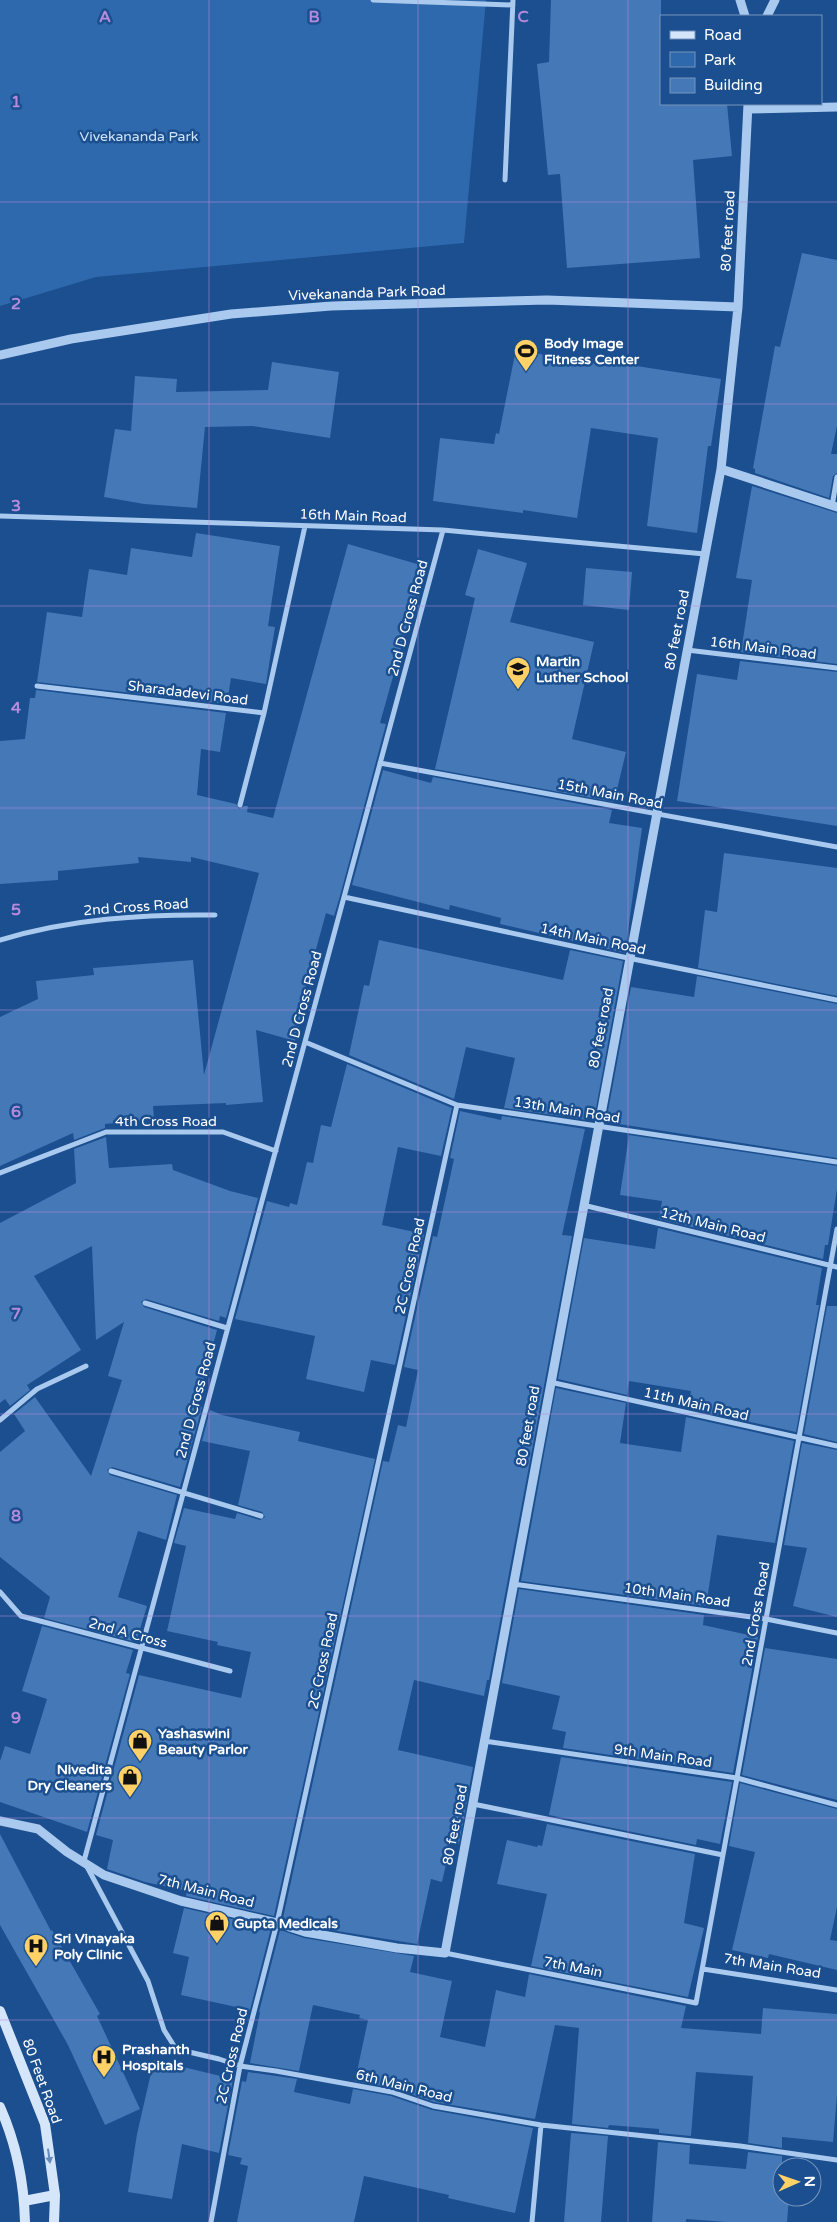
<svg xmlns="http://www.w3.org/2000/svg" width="837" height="2222" font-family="'Varela Round',sans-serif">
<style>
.green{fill:#2e69ad}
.building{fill:#4478b7}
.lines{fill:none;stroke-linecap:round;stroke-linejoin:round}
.minor{stroke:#a9c9ee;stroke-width:5}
.tertiary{stroke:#a9c9ee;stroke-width:9}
.secondary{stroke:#d6e6fa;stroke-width:10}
.oneway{fill:#668bba}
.grid{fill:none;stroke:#b68bdc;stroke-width:1;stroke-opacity:0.55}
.labels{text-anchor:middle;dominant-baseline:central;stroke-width:5;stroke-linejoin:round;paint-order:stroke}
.park-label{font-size:14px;fill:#cfe3fa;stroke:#1b4f8f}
.street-label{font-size:14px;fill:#fff;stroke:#1b4f8f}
.poi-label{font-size:14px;font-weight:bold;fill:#fff;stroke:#1b4f8f;text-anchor:start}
.grid-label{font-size:16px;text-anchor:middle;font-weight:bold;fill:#b68bdc;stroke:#1b4f8f;stroke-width:5;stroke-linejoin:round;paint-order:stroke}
</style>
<rect width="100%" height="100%" fill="#1b4f8f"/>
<!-- green -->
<path class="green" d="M0,0H486L464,243L96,277L0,306Z"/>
<!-- building -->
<path class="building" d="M551,0H661V104H727L732,156L693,160L700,258L567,268L560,174L548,175L537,64L549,62Z
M802,253L837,260V426L831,454H837V473L833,476L829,498L755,473V469L753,468L775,346L780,347Z
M516,349L564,359L565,355L721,379L711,446H708L697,533L647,526L658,438L591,428L577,518L523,510V513L433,501L440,438L494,444L496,433L499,434Z
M272,362L339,372L330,438L252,426L205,427L197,508L144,504L104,497L115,429L131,431L135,376L177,379L176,392L268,390Z
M752,486L837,513V664L741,652L752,580L736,578Z
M196,533L280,546L268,626L275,627L266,684L231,678L227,704L37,682L47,612L82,617L89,569L127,575L131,548L192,557Z
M348,544L424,566L380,723L386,724L340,896L334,916L326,913L305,989L309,990L295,1041L256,1030L263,1102L226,1105V1103L153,1106L154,1119L105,1124V1128L74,1140L73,1133L0,1166V1017L38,999L36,981L94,975L93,968L193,960L204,1075L259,873L191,857V862L138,857L139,863L58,871V880L0,884V741L25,739L30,698H35L36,690L226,713L220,752L201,749L197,795L236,804L239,809L244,806H248L247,812L273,818Z
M478,549L527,563L510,622L594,642L572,739L626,752L614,802L435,769L475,598L465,595Z
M586,568L632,572L629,610L583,605Z
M740,661L837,672V826L677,801L697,674L737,680Z
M383,770L431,783L433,777L612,810L609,823L642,828L625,953L500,924L501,918L450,905L449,910L352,885Z
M724,853L837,868V996L698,968L705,910L717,912Z
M379,940L563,980L570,950L623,961L594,1119L588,1117L587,1120L504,1108L515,1058L466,1047L454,1099L349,1055L364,985L369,986Z
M697,976L837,1004V1158L606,1122L631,987L694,997Z
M347,1064L452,1108L441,1156L398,1147L382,1225L424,1234L395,1365L371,1360L364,1392L306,1379L315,1336L235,1319L267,1201L289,1207L290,1203L297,1205L307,1162L313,1163L321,1125L331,1127Z
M460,1111L501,1120L502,1116L585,1129L562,1235L572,1236L489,1680H487L484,1696L414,1680L398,1750L473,1767L459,1844L451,1842L442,1882L431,1879L417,1944L306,1926L283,1918L383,1461L389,1462L398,1425L406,1427L418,1370L404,1367L433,1236L437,1237L454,1159L450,1158Z
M629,1135L837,1166V1189L828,1245H825L823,1259L659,1219L662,1201L620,1195Z
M106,1137L109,1168L172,1164L173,1170L230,1191L258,1198L226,1318L220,1316L219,1321L146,1299L141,1302L144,1307L217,1330L197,1405L202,1407L180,1487L112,1467L107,1470L110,1475L177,1495L166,1540L138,1531L118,1597L147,1606L136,1642L44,1618L50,1597L0,1557V1452L25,1431L14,1414L35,1397L91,1476L122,1380L108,1376L124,1322L96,1340L92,1246L34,1276L81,1350L27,1385L30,1390L10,1406L5,1399L0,1403V1223L76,1183L74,1149Z
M658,1228L822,1268L816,1305H819L796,1432L688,1408L691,1391L629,1381L627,1395L558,1379L584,1238L655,1249Z
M827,1306H837V1442L804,1434Z
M556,1388L626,1403L620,1443L681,1452L686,1417L794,1441L775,1543L717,1535L706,1606L521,1581Z
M210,1410L222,1415L300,1432L298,1441L375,1459L274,1916L186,1896L187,1891L145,1882L107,1869L113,1840L96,1835L139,1675L241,1698L251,1652L217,1645L218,1642L167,1631L186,1546L174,1543L184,1508L235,1519L237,1513L260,1520L265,1517L262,1512L238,1505L250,1451L202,1441Z
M802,1443L837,1450V1617L793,1606L807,1548L784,1545Z
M519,1589L704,1615L703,1625L758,1637L733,1773L563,1748L566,1732L552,1729L560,1696L502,1683Z
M42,1626L133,1650L126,1673L130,1674L87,1832L0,1802V1761L5,1746L30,1754L47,1699L22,1691Z
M765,1648L837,1659V1800L742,1775Z
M561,1757L732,1782L720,1844L697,1839L696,1845L549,1815Z
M740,1783L837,1809V1907L830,1940L837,1941V1970L769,1954L768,1958L732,1950L755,1852L729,1846Z
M547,1824L695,1854L684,1923L704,1928L688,1997L531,1966L547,1894L497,1884L507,1840L537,1847L538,1845L542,1846Z
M0,1834L51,1931L52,1930L100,2014L97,2016L140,2109L105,2125L68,2045L0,1925Z
M184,1908L271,1928L250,2010L181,1995L189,1957L173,1953Z
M280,1930L304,1938L414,1956L410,1972L452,1981L440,2037L485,2047L496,1990L525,1997L529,1974L686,2006L681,2028L761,2034L763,2008L837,2014V2095L833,2142L782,2137V2148L748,2143L753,2076L696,2072L691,2136L659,2133V2129L609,2125L608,2128L572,2124L579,2028L555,2025L535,2119L434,2102L393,2088L355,2081L368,2020L359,2018L360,2015L313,2005L299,2071L250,2063L260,2012H259Z
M154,2060L233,2079L219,2153L182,2144L172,2199L128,2192L137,2134Z
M248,2072L297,2079L294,2092L350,2104L353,2089L391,2096L432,2110L533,2128L515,2213L448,2198L449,2195L364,2176L354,2222H237L248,2166L240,2164L242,2158L228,2155L242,2081L246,2082Z
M571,2133L608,2136L601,2222H564Z
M658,2142L690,2145L689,2164L746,2169L748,2152L782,2156V2197H789L787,2222H726L686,2219V2222H652Z"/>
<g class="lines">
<!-- minor -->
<path class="minor" d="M373,0L513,5
M505,180L513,0
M832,506L837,477
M0,516L443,530L705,554
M443,530L84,1861L148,1981L164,2030L176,2049L219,2059L240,2066L276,2071L392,2092L433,2106L541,2125L740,2146L837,2160
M687,650L837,668
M37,686L264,713L305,526
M380,763L837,847
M240,805L264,713
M344,897L628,958L837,1000
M0,940C70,919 142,914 215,915
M305,1042L457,1105L837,1162
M0,1173L106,1132H223L276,1151
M583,1205L837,1267
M145,1303L227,1328
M550,1382L837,1446
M0,1420L37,1389L86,1366
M111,1471L261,1516
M513,1584L766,1619L837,1633
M0,1592L21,1616L230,1671
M484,1741L737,1778L837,1805
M473,1804L723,1855
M445,1953L696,2003L837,1229
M703,1969L837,1990
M211,2222L240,2066L277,1923L457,1105
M532,2222L541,2125"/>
<!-- tertiary -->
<path class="tertiary" d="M740,0L745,16
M767,16L775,0
M748,109L837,107
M0,355L71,339L231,314L331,306L547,300L738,307
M721,469L837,507
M0,1821L38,1829L67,1852L104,1875L181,1901L277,1923L305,1932L397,1948L445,1953L721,469L738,307L748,104"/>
<!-- secondary -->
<path class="secondary" d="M0,2011L45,2124L55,2195L54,2222
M0,2107C16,2143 24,2183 25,2222
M24,2201L55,2195"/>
</g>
<!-- one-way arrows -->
<defs><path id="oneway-solid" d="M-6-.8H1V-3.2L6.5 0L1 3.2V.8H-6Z" transform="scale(1.25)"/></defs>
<use class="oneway" href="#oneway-solid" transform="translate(49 2156) rotate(82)"/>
<!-- grid -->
<path class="grid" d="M209,0V2222M418,0V2222M628,0V2222M0,202H837M0,404H837M0,606H837M0,808H837M0,1010H837M0,1212H837M0,1414H837M0,1616H837M0,1818H837M0,2020H837"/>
<!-- icons -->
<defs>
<symbol id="stadium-pin" viewBox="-11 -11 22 30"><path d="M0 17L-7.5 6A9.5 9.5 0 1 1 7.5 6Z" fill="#ffd166" stroke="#1b4f8f"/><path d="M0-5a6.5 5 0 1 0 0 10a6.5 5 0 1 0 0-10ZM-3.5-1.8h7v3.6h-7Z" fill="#111"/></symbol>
<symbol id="school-pin" viewBox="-11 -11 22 30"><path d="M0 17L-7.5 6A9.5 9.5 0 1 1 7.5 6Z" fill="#ffd166" stroke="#1b4f8f"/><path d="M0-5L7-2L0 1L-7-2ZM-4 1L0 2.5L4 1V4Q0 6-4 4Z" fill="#111"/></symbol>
<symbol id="shop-pin" viewBox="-11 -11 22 30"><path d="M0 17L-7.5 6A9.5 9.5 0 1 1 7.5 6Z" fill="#ffd166" stroke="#1b4f8f"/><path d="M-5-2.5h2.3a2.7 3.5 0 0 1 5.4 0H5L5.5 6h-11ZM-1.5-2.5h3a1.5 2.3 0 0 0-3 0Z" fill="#111"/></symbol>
<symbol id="hospital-pin" viewBox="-11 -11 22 30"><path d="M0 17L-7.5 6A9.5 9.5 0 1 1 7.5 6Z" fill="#ffd166" stroke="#1b4f8f"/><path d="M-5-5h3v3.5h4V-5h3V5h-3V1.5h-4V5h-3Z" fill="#111"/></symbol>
</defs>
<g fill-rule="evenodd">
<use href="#stadium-pin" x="512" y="337" width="28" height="38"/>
<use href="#school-pin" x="504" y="655" width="28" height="38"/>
<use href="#shop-pin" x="126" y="1727" width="28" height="38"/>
<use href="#shop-pin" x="116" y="1763" width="28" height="38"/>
<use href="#shop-pin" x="203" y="1909" width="28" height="38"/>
<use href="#hospital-pin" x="22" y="1932" width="28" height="38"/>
<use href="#hospital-pin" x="90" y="2043" width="28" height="38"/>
</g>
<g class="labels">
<!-- park labels -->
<g class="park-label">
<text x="139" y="136">Vivekananda Park</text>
</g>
<!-- street labels -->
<g class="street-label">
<text transform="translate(728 231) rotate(-87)">80 feet road</text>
<text transform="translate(367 293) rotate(-2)">Vivekananda Park Road</text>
<text transform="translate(353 516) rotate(2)">16th Main Road</text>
<text transform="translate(408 618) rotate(-75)">2nd D Cross Road</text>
<text transform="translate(677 630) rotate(-79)">80 feet road</text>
<text transform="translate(763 648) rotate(7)">16th Main Road</text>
<text transform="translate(188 693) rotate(7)">Sharadadevi Road</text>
<text transform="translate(610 794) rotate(11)">15th Main Road</text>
<text transform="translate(136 907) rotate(-4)">2nd Cross Road</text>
<text transform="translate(593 939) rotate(12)">14th Main Road</text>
<text transform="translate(302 1009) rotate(-75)">2nd D Cross Road</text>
<text transform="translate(601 1028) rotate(-79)">80 feet road</text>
<text transform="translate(567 1110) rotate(9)">13th Main Road</text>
<text x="166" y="1121">4th Cross Road</text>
<text transform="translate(713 1225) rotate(14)">12th Main Road</text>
<text transform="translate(410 1266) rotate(-78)">2C Cross Road</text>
<text transform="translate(196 1400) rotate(-75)">2nd D Cross Road</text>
<text transform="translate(696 1404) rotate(13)">11th Main Road</text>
<text transform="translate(528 1426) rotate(-80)">80 feet road</text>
<text transform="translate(677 1595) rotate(8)">10th Main Road</text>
<text transform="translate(756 1614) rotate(-80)">2nd Cross Road</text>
<text transform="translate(128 1633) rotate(15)">2nd A Cross</text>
<text transform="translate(323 1661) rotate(-78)">2C Cross Road</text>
<text transform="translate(663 1756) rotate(8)">9th Main Road</text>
<text transform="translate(455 1825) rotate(-79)">80 feet road</text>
<text transform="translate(206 1891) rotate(14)">7th Main Road</text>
<text transform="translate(772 1966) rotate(9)">7th Main Road</text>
<text transform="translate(573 1967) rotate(11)">7th Main</text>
<text transform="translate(232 2056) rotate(-77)">2C Cross Road</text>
<text transform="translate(42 2081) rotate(70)">80 Feet Road</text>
<text transform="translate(404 2086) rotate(14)">6th Main Road</text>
</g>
<!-- poi labels -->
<g class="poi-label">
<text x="544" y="343">Body Image<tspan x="544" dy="16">Fitness Center</tspan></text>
<text x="536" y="661">Martin<tspan x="536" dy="16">Luther School</tspan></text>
<text x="158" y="1733">Yashaswini<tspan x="158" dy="16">Beauty Parlor</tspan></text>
<text x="112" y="1769" text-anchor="end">Nivedita<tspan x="112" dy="16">Dry Cleaners</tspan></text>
<text x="234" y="1923">Gupta Medicals</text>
<text x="54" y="1938">Sri Vinayaka<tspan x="54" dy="16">Poly Clinic</tspan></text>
<text x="122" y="2049">Prashanth<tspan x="122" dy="16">Hospitals</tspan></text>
</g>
</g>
<g class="grid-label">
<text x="105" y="22">A</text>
<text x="314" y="22">B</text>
<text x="523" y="22">C</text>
<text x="16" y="107">1</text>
<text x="16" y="309">2</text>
<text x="16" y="511">3</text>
<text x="16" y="713">4</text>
<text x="16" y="915">5</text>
<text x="16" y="1117">6</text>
<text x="16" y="1319">7</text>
<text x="16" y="1521">8</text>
<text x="16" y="1723">9</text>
</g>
<!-- legend -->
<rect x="660" y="15" width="162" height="90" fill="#1b4f8f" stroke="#7695bc"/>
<rect x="670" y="31" width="25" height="8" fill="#d6e6fa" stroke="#7695bc"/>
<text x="704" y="40" font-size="15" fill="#ffffff">Road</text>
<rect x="670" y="52" width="25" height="15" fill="#2e69ad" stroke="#7695bc"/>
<text x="704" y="65" font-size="15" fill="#ffffff">Park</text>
<rect x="670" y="78" width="25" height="15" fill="#4478b7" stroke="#7695bc"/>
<text x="704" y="90" font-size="15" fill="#ffffff">Building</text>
<!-- north arrow -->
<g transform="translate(797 2182) rotate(88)"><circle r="24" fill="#1b4f8f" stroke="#7695bc"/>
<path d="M0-4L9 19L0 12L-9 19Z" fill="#ffd166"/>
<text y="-8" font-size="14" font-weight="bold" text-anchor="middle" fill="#ffffff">N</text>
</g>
</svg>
